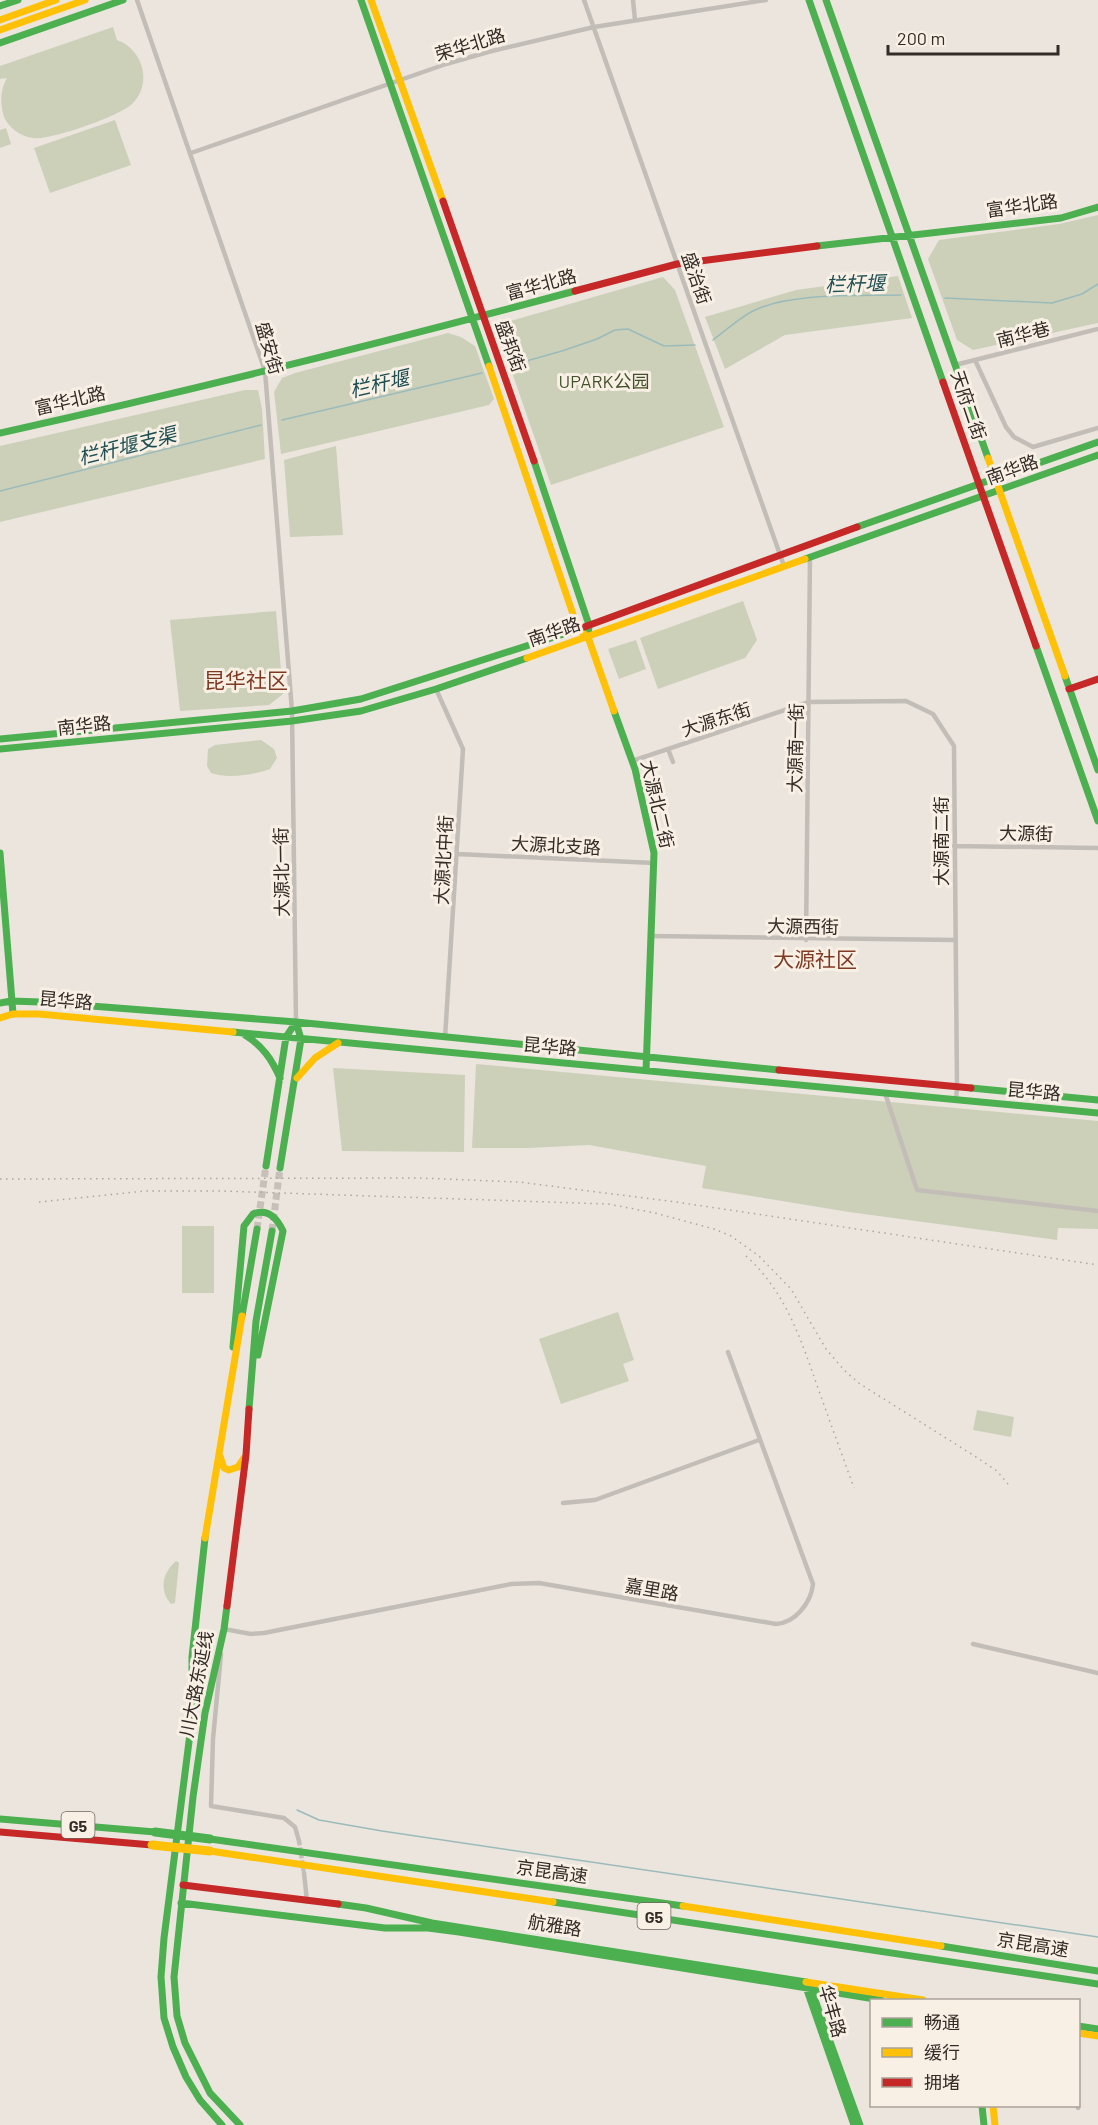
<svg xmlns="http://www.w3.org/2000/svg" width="1098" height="2125" font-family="Barlow,'Noto Sans SC',sans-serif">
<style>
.green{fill:#ccd0b9}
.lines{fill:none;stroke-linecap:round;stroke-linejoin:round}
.stream{stroke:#9bbbbb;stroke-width:1.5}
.street-tunnel{stroke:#c6c0b9;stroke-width:4.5;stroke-dasharray:4.5 2;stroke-linecap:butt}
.secondary-tunnel{stroke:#c6c0b9;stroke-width:7;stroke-dasharray:7 3.5;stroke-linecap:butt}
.street{stroke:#c3bdb8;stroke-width:4.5}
.fast{stroke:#4caf50;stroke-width:7}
.slow{stroke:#ffc107;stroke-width:7}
.jam{stroke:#c62828;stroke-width:7}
.rail{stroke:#aba6a2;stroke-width:1.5;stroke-dasharray:1.5 4.5;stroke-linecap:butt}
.fast-bridge{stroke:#4caf50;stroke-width:9}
.slow-bridge{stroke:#ffc107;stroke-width:9}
.labels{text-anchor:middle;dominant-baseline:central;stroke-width:6;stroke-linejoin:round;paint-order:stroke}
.shield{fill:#f8f0e5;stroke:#6f665f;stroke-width:1.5}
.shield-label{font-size:16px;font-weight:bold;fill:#342b26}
.street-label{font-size:18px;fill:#342b26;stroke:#f8f0e5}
.park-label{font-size:18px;fill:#43512b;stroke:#f8f0e5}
.water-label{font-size:20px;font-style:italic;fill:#1e4f53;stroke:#f8f0e5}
.quarter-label{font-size:21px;fill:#7f3a23;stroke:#f8f0e5}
</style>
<rect width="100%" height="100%" fill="#ebe5de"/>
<!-- green -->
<path class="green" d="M113,27L117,40C143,49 153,84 132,104C120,116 49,141 33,138C21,137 9,128 4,117C0,103 0,90 7,78L0,79V66Z
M115,120L131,165L50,193L34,148Z
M6,128L11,144L0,148V130Z
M1098,215V323L973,350L957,340L928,259L939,240L1059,224Z
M898,276L912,318L785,335L725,369L705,317L796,290Z
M663,277L675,290L724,427L551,485L499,335L504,323Z
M448,333L461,337L475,346L494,399L489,405L281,454L274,392L282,378L295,373Z
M245,390H258L262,409L265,459L0,522V446Z
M336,446L343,535L290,537L284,460Z
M743,601L757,640L745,658L658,689L640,638Z
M276,611L283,694L269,705L180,711L170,620Z
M636,640L646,669L619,679L608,649Z
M261,740L274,749L277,758L270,769C254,775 228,779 211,773L207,766L208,749L215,745Z
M476,1064L1098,1121V1229L1058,1228L1057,1240L849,1212L702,1188L706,1166L589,1145L529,1148H472Z
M333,1068L465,1075L464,1152L342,1151Z
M182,1226H214V1293H182Z
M618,1312L634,1360L623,1364L629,1381L561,1404L539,1339Z
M977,1410L1014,1417L1011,1437L973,1430Z
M176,1561L179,1563L175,1603L171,1604C159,1590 162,1573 176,1561Z"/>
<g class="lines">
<!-- stream -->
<path class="stream" d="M945,298L1052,303L1082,294L1098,284
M713,340C725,331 737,320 751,312C788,292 859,296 901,295
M512,365L562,351L597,339L615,330L628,329L664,346L695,345
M282,420L482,373
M0,491L261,425
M297,1810L319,1820L382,1831L1098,1937"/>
<!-- street-tunnel -->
<path class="street-tunnel" d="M299,1841L304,1873"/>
<!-- secondary-tunnel -->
<path class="secondary-tunnel" d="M257,1229L266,1166
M272,1231L280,1168"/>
<!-- street -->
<path class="street" d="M137,0L265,371L292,711L296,1022
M584,0L784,566
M633,0L635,20
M191,153L446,64L488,52L594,27L766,0
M975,360L1006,427L1014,437L1033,447L1098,428
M955,365L1098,329
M436,689L463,749L445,1038
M668,749L673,762
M632,761L809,702L906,701L933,714L954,746L957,1088L956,1100
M954,846L1098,848
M457,854L654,863
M651,936L955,940
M806,940L810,556
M885,1093L917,1190L1098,1211
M563,1503L595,1500L759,1440
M223,1631L224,1629L251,1634L264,1633L511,1584L539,1583L776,1624C795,1623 811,1603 813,1584L728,1352
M973,1644L1098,1673
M221,1654L213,1739L211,1806L284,1818L295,1827L299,1841
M304,1873L307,1901
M1078,2106V2108"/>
<!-- fast -->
<path class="fast" d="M361,0L489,366
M809,0L943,382
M826,0L988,458
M0,6L18,0
M0,43L123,0
M817,246L1061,218L1098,207
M0,433C193,390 385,342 575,291
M534,461L589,625L588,637
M857,527L1098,442
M805,559L1098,455
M1036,646L1098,821
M1065,676L1098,770
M614,711L635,769L654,853L646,1071
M0,739L292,711L361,699L576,630
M0,749L292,721L361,711L436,689L527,658
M0,853L13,1014
M0,1003L11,1001L40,1002L296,1022L779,1070
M233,1032L1098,1113
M245,1035C263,1046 272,1060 280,1078
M971,1088L1098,1100
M266,1166L286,1037L296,1022
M280,1168L301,1039L296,1022
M242,1316L257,1229
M233,1347L244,1226L253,1214C268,1208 277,1218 283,1231L258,1355
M249,1409L256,1321L272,1231
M205,1538L192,1657V1718L164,1938L161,1977L164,2018L173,2047L186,2077L200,2100L222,2125
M227,1606L224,1629L205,1713L193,1797L174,1977L177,2016L185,2043L210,2093L240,2125
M0,1819L155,1832
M210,1839L683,1906
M553,1902L1098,1984
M181,1903L385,1928H428L459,1932L881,2000
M338,1904L366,1908L432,1923L806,1982
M941,1946L1098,1971
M810,1986L860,2125
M806,1987L854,2125
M1078,2026L1098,2029
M982,2106L984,2125"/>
<!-- slow -->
<path class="slow" d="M371,0L443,201
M0,20L56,0
M0,30L85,0
M489,366L578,629L588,637L614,711
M988,458L1065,676
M527,658L805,559
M0,1018L13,1014H39L233,1032
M297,1078L315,1058L338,1043
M220,1456L224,1468L229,1470L238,1467L244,1458
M205,1538L242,1316
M210,1851L553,1902
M683,1906L941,1946
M806,1982L923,2000
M1078,2033L1098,2036
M993,2106L995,2125"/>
<!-- jam -->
<path class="jam" d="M443,201L534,461
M575,291L677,264L817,246
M943,382L1036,646
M576,630L857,527
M1069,689L1098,679
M779,1070L971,1088
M227,1606L246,1455L249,1409
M0,1832L152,1845
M183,1885L338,1904"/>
<!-- rail -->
<path class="rail" d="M0,1179L418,1178L519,1182L676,1202L1098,1265
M39,1202L145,1191H222L608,1204L655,1213L714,1229L731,1236L759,1256L791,1289L826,1349L844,1370L860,1384L973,1455L997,1471L1008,1484
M746,1256C786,1292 801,1340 818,1388C830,1422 842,1455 854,1488"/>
<!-- fast-bridge -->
<path class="fast-bridge" d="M155,1832L210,1839"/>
<!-- slow-bridge -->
<path class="slow-bridge" d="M152,1845L210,1851"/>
</g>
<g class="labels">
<!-- shield labels -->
<g class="shield">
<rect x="61.5" y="1812" width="33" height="26" rx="4.5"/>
<rect x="637.5" y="1903" width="33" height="26" rx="4.5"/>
</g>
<g class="shield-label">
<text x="78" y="1825">G5</text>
<text x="654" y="1916">G5</text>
</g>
<!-- street labels -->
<g class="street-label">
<text transform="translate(470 44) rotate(-17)">荣华北路</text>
<text transform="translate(1022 205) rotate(-8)">富华北路</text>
<text transform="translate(697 278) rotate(71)">盛治街</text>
<text transform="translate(541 284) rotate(-15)">富华北路</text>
<text transform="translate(1023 334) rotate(-14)">南华巷</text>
<text transform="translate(511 346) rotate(70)">盛邦街</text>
<text transform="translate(270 348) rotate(74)">盛安街</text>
<text transform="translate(70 400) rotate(-13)">富华北路</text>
<text transform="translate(969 405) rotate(71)">天府二街</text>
<text transform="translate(1012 469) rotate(-20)">南华路</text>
<text transform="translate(554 631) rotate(-19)">南华路</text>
<text transform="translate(716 719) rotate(-18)">大源东街</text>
<text transform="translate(84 725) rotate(-6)">南华路</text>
<text transform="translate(795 748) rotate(-89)">大源南一街</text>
<text transform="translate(658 804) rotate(77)">大源北二街</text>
<text transform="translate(1026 833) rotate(1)">大源街</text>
<text transform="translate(941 841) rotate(-90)">大源南二街</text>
<text transform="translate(556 845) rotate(3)">大源北支路</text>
<text transform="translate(443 860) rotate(-87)">大源北中街</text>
<text transform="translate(281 872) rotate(-91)">大源北一街</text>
<text transform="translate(803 926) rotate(1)">大源西街</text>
<text transform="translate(66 1000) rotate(5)">昆华路</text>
<text transform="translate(550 1046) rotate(5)">昆华路</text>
<text transform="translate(1034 1091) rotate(5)">昆华路</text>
<text transform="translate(652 1589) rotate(10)">嘉里路</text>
<text transform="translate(196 1684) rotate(-79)">川大路东延线</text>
<text transform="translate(552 1871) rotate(8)">京昆高速</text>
<text transform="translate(555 1925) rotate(9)">航雅路</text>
<text transform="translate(1033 1944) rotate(9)">京昆高速</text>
<text transform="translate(833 2011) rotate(74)">华丰路</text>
</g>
<!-- park labels -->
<g class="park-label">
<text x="604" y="381">UPARK公园</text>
</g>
<!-- water labels -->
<g class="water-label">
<text transform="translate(855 283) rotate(-2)">栏杆堰</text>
<text transform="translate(379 383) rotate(-13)">栏杆堰</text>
<text transform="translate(127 445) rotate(-14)">栏杆堰支渠</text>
</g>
<!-- quarter labels -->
<g class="quarter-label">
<text x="246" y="679">昆华社区</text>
<text x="815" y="958">大源社区</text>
</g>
</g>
<!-- legend -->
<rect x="870" y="1999" width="210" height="108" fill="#f8f0e5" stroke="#aaa199" stroke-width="1.5"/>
<rect x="882" y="2018" width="30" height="9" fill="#4caf50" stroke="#aaa199" stroke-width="1.5"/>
<text x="924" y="2029" font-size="18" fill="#342b26">畅通</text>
<rect x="882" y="2048" width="30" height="9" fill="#ffc107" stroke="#aaa199" stroke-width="1.5"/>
<text x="924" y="2059" font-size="18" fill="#342b26">缓行</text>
<rect x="882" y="2078" width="30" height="9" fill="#c62828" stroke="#aaa199" stroke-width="1.5"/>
<text x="924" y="2089" font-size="18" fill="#342b26">拥堵</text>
<!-- scale -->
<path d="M888 45v9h170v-9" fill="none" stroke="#342b26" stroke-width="3"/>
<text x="897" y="45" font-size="18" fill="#342b26" stroke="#f8f0e5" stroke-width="4.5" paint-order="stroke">200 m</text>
</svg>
